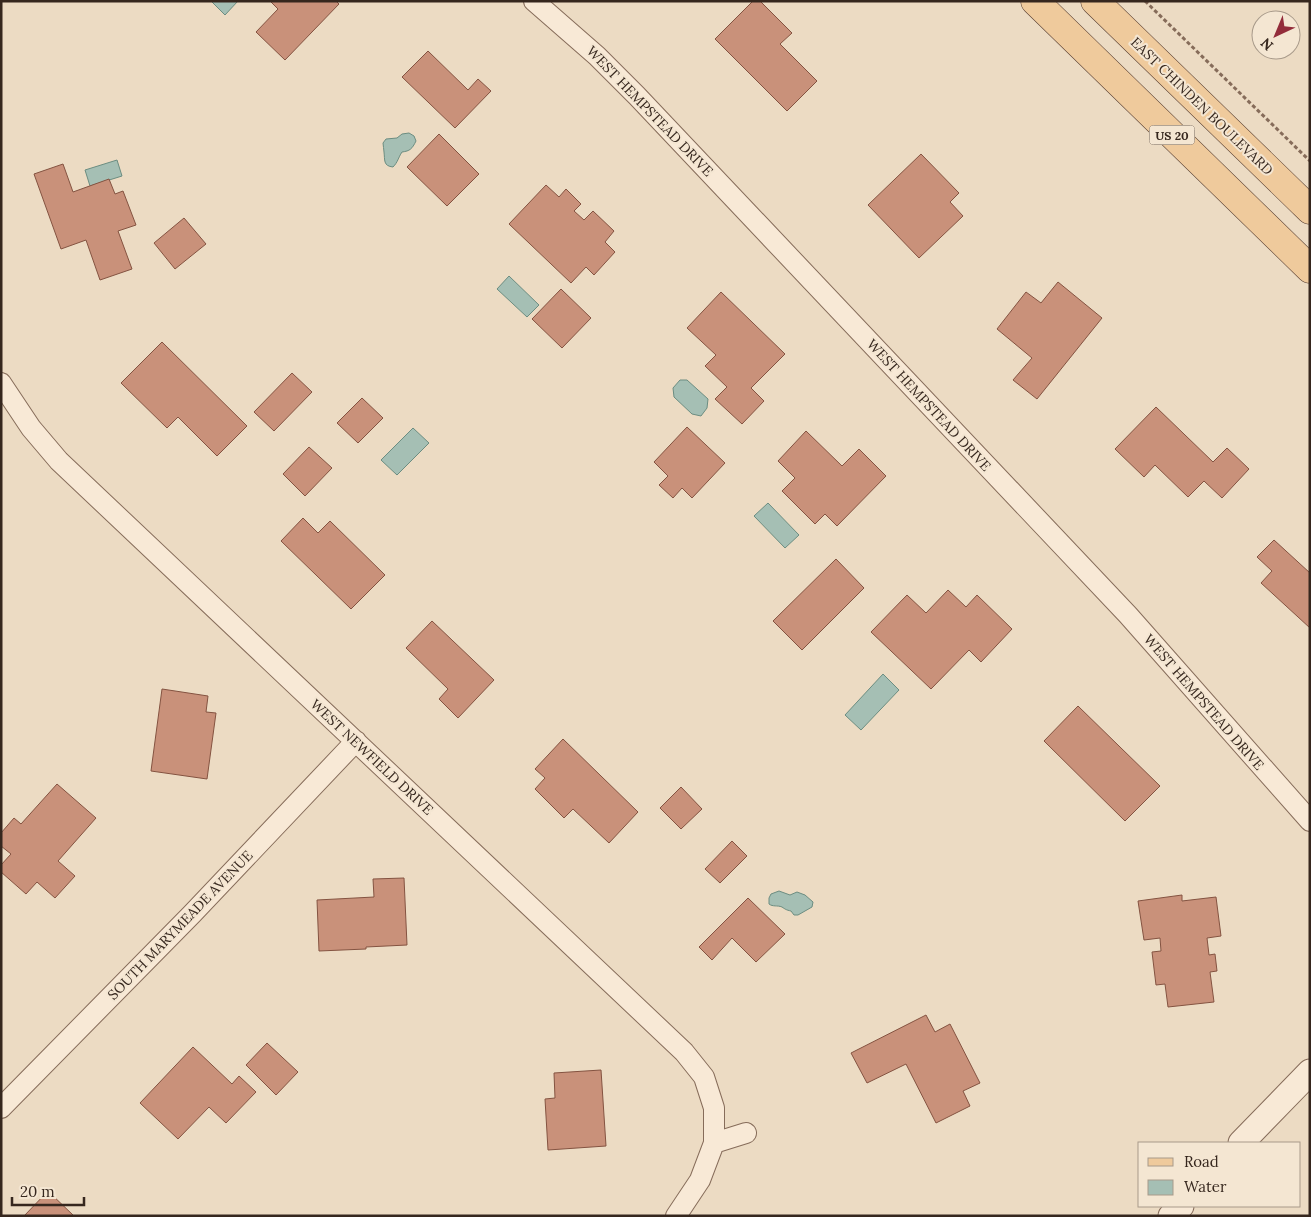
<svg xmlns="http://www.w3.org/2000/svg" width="1311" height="1217" font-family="Lora,serif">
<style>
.water{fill:#a5bfb4;stroke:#6c8d81}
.building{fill:#c9917a;stroke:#845341}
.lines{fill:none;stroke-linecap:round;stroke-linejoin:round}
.minor-casing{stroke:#866c5a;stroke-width:22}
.tertiary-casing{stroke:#866c5a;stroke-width:27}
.primary-casing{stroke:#543b2f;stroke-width:29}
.path{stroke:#866c5a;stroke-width:3;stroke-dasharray:4 2.5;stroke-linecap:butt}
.minor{stroke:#f8e9d6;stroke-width:20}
.tertiary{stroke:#f8e9d6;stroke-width:25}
.primary{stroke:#efca9c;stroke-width:28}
.labels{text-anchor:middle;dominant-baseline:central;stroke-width:4;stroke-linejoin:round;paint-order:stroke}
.shield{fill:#f4e6d2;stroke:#6f6054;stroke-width:1}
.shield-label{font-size:12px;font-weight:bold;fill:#36271e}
.street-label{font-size:14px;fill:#36271e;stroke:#f4e6d2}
</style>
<rect width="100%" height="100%" fill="#ecdbc3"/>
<!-- water -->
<path class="water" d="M211,1H238L225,15Z
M409,133L414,136L416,141C412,149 410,151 402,152C398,158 398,162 393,167C383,166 385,160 384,152C384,149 383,146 383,143L386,139L397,138L402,134Z
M117,160L122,176L90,186L85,170Z
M509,276L539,305L527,317L497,289Z
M680,380H687L708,399L707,408L701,416L692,414L674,397L673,388Z
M413,428L429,443L397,475L381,460Z
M768,503L799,535L785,548L754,516Z
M883,674L899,690L861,730L845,715Z
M779,891L790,895L797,892L805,895L813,902L812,907L798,915H794L791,911C786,910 785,909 782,907C777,905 773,907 769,904V898L771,894Z"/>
<!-- building -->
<path class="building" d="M270,1H336L339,4L285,60L256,32L278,9Z
M753,1H760L792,33L780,44L817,81L787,111L715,39Z
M428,51L468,90L478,79L491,91L455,128L402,77Z
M439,134L479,174L447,206L407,167Z
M921,154L959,193L950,202L963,216L919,258L868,205Z
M63,164L73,192L109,179L115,194L123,191L136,225L118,231L132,269L100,280L86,240L61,249L34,174Z
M546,185L559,197L566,189L581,204L574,211L584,220L593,211L614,231L605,242L615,252L594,275L586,267L571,283L509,224Z
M184,218L206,244L175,269L154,243Z
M1058,282L1102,318L1037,399L1013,380L1032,358L997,329L1026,292L1041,303Z
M561,289L591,318L562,348L532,319Z
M721,292L785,354L751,388L764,401L742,424L715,399L727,387L705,366L716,355L687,328Z
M162,342L247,426L217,456L178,417L167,428L121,383Z
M292,373L312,392L274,431L254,412Z
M362,398L383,418L358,443L337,423Z
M1156,407L1213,462L1227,448L1249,469L1222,498L1204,481L1188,497L1155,465L1144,477L1115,449Z
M687,427L725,463L692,498L682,488L673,498L659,485L668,476L654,462Z
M806,431L842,466L859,449L886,476L837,526L825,514L815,524L782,491L795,478L778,461Z
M309,447L332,468L305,496L283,474Z
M303,518L318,533L330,521L385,575L351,609L281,541Z
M1274,540L1310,573V628L1261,583L1272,571L1257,557Z
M836,559L864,588L802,650L773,621Z
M948,590L966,607L977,595L1012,629L981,662L969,650L931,689L871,632L907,595L926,613Z
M432,621L494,680L458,718L439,699L448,689L406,648Z
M162,689L208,696L206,712L216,713L207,779L151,771Z
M1078,706L1160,786L1125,821L1044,741Z
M563,739L638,812L609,843L573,809L564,818L535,789L545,778L535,769Z
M57,784L96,818L58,861L75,876L55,898L37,882L26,894L1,872V865L11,854L1,846V833L14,818L21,824Z
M681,787L702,809L681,829L660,808Z
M732,841L747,856L720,883L705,869Z
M404,878L407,945L366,947V949L319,951L317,900L374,897L373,879Z
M1182,895V901L1216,897L1221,936L1207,938L1209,955L1215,954L1217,971L1210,972L1214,1002L1168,1007L1165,984L1156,985L1152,952L1161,951L1160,938L1144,940L1138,901Z
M748,898L785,934L756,962L732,938L712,960L699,947Z
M926,1015L935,1032L950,1024L980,1083L963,1091L970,1106L936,1123L906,1064L867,1083L851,1053Z
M267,1043L298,1072L276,1095L246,1065Z
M193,1047L232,1084L239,1076L256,1092L226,1123L209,1107L178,1139L140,1103Z
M601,1070L606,1146L548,1150L545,1099L555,1098L554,1073Z
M48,1191L74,1216H24Z"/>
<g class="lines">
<defs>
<path id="minor" d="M534,1L597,56L637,96L1128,615L1310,821
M1,383L31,428L59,461L684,1052L704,1077L714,1108V1143L700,1180L676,1216
M1,1108L192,914L356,741
M714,1143L746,1133"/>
<path id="tertiary" d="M1241,1143L1310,1072
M1171,1216L1181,1206"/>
<path id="primary" d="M1035,1L1310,269
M1095,1L1310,210"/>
</defs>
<!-- minor casing -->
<use href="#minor" class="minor-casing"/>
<!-- tertiary casing -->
<use href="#tertiary" class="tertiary-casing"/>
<!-- primary casing -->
<use href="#primary" class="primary-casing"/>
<!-- path -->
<path class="path" d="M1145,1L1310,161"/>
<!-- minor -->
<use href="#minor" class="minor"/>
<!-- tertiary -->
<use href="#tertiary" class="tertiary"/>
<!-- primary -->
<use href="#primary" class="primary"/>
</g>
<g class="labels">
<!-- shield labels -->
<rect class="shield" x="1149.5" y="125.5" width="45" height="19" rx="4"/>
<g class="shield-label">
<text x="1172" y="135">US 20</text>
</g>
<!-- street labels -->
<g class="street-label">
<text transform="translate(1202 106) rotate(44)">EAST CHINDEN BOULEVARD</text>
<text transform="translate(650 111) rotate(46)">WEST HEMPSTEAD DRIVE</text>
<text transform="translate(929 405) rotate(47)">WEST HEMPSTEAD DRIVE</text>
<text transform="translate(1204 702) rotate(49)">WEST HEMPSTEAD DRIVE</text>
<text transform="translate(372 757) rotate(43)">WEST NEWFIELD DRIVE</text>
<text transform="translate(180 925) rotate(-46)">SOUTH MARYMEADE AVENUE</text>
</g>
</g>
<!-- border -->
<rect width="1311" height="1217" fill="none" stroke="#36271e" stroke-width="5"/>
<!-- legend -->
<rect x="1138" y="1142" width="162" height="65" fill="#f4e6d2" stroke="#a89a8a"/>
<rect x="1148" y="1158" width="25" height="8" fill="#efca9c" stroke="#a89a8a"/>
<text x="1184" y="1167" font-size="15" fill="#36271e">Road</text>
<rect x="1148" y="1180" width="25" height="15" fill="#a5bfb4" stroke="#a89a8a"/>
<text x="1184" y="1192" font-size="15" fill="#36271e">Water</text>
<!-- north arrow -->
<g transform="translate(1276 35) rotate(224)"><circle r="24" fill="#f4e6d2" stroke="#a89a8a"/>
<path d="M0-4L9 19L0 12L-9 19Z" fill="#932c3a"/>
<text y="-8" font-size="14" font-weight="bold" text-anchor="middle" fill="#36271e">N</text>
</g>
<!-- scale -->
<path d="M12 1197v8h72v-8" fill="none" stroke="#36271e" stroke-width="2.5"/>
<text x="20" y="1197" font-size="15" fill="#36271e" stroke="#f4e6d2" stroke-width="4" paint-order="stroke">20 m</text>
</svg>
